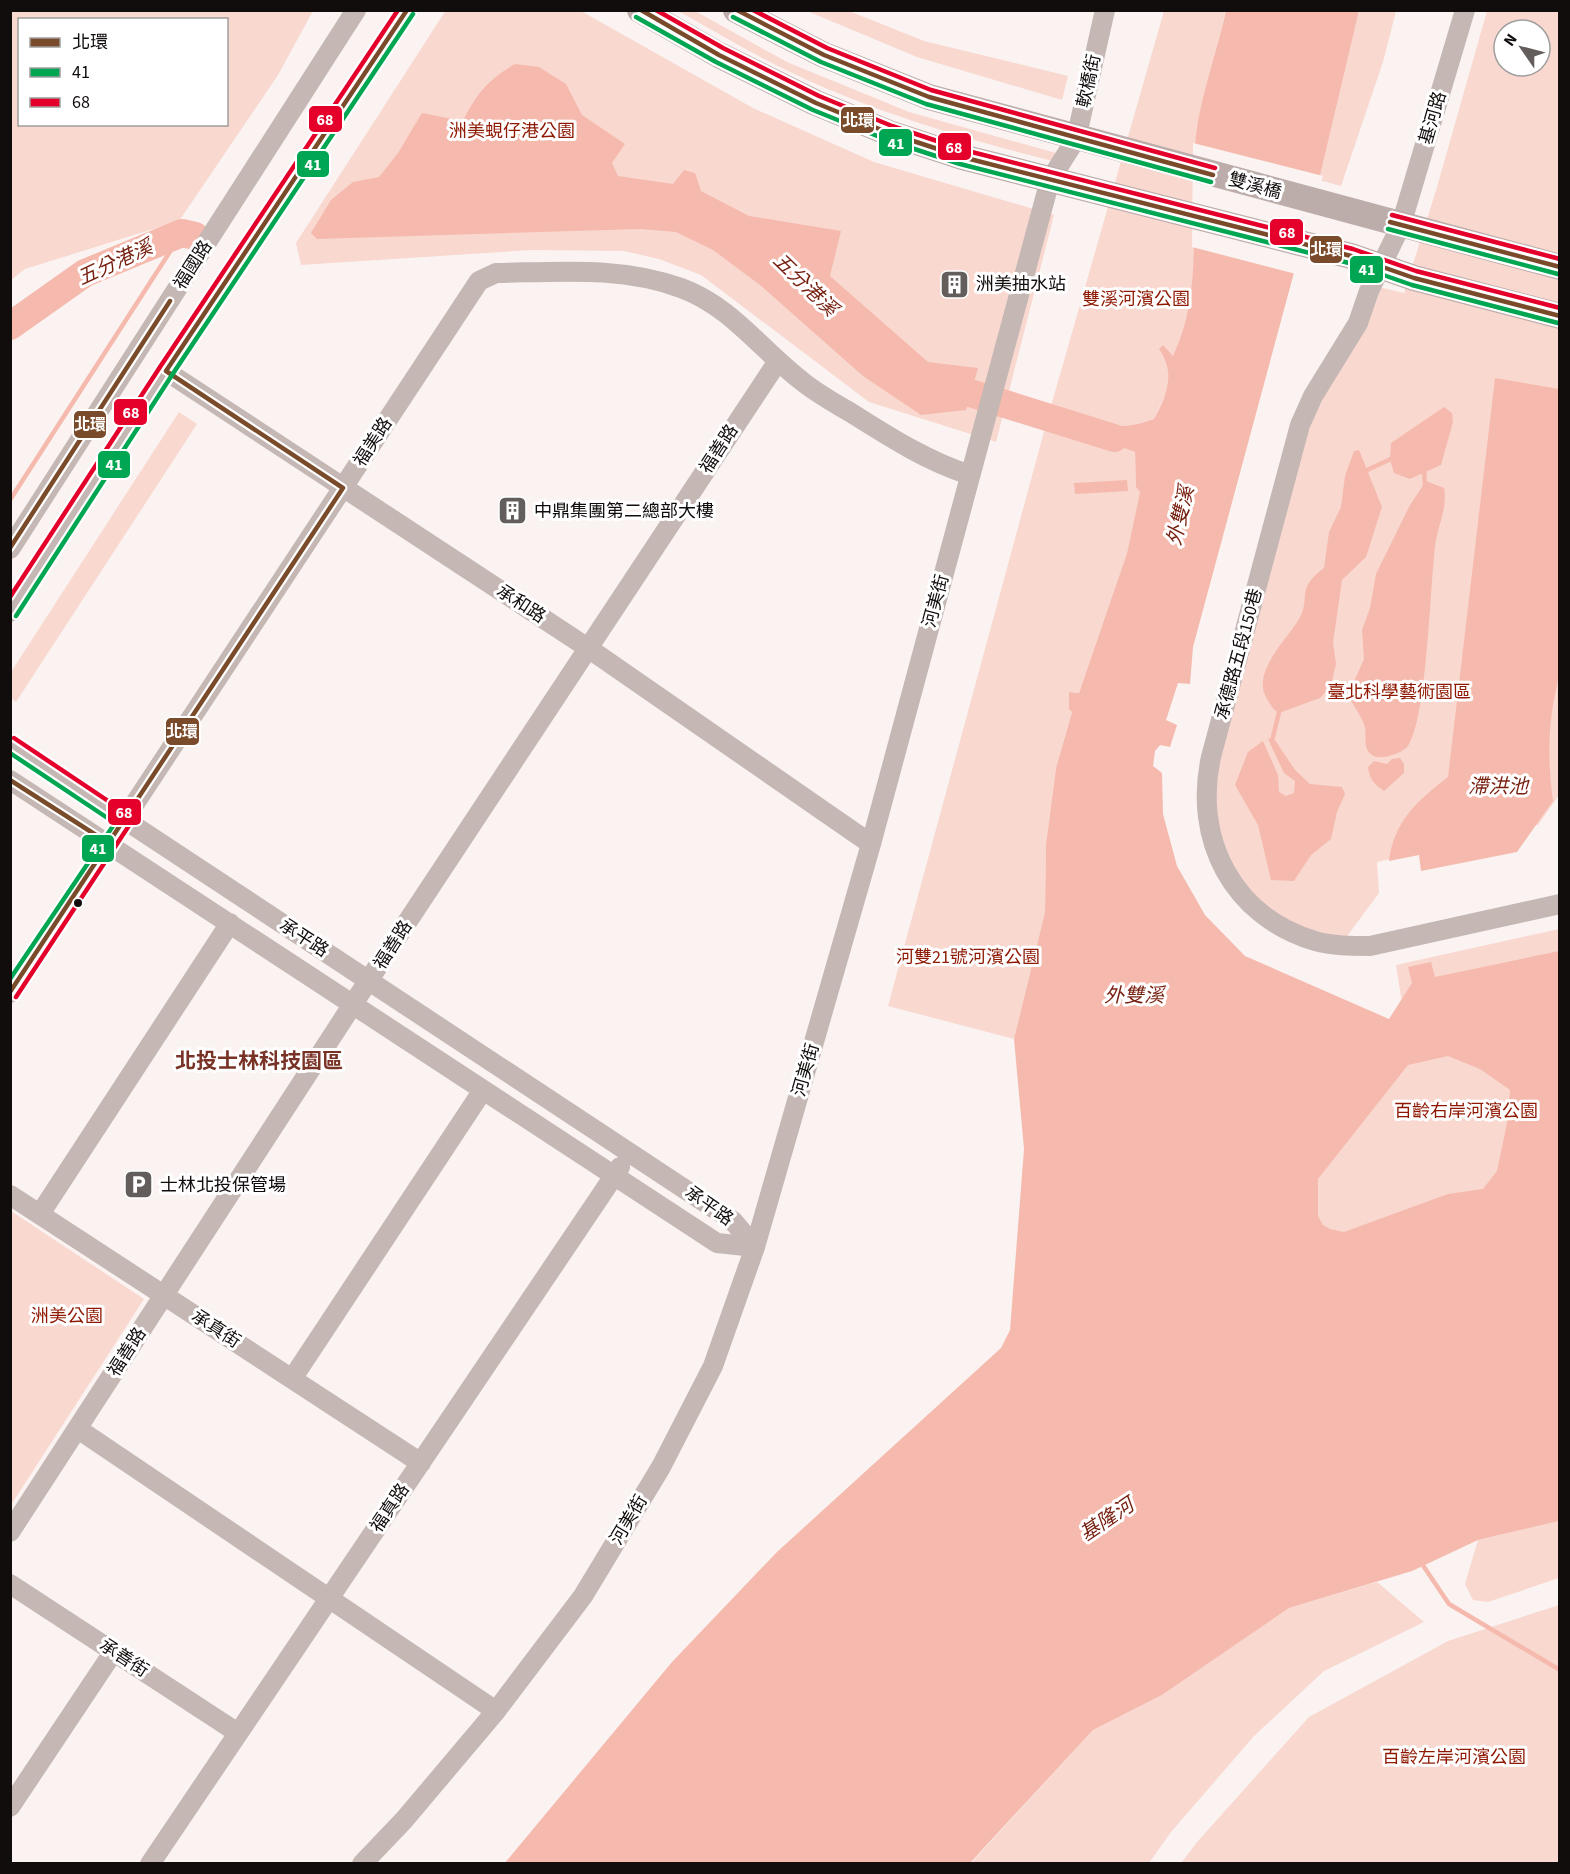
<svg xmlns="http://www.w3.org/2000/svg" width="1570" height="1874" font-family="'Source Sans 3','Noto Sans TC',sans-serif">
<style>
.green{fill:#f9d8d0;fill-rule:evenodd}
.water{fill:#f5baad;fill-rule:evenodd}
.pier{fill:#faf3f1}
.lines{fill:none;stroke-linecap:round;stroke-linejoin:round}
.stream{stroke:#f5baad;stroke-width:4.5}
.river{stroke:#f5baad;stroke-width:28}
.minor{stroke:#c4b7b4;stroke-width:20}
.major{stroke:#bdadaa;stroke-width:26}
.bus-1-casing{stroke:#fff;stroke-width:9}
.bus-2-casing{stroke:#fff;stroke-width:9}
.bus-3-casing{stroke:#fff;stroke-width:9}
.bus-1{stroke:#7a4b2a;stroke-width:4.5}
.bus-2{stroke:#00a651;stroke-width:4.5}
.bus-3{stroke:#e4002b;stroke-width:4.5}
.bus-dot{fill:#110d0c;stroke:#fff;stroke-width:2}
.labels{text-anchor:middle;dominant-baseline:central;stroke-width:6;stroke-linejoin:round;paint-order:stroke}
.street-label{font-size:18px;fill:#110d0c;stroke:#fff}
.park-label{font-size:18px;fill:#8e1801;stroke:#fff}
.poi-label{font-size:18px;fill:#110d0c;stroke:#fff;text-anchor:start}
.water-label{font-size:20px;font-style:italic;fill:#771f0f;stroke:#fff}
.quarter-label{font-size:21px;font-weight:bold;fill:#783326;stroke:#fff}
.line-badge{stroke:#fff;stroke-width:2}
.badge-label{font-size:16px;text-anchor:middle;font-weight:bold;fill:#fff}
</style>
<rect width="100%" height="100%" fill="#faf3f1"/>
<!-- green -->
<path class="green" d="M11,10H313V11L278,75L179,221L25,269L11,280ZM20,20H226V124H20Z
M446,10L581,11L753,108L874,162L1054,215L996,442L869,402L701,275L659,259L624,251L532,250L301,265L296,243Z
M678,11H695L787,62L909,112L1056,153V162C962,138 869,111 782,68C747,51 713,30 678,11Z
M807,11H849L924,41L1068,76L1062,100L917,57Z
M1164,11H1226C1216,51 1202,93 1197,135C1191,177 1206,340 1167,360L1170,384L1154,419C1125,429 1113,428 1085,416L1092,437L1135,452L1136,487L1140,492L1127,553L1079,693L1069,692L1072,711L1056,768L1046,844L1045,912L1014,1039L888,1006L1051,406Z
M1359,11H1396L1383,62L1341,186L1319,180Z
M1487,11H1559V795L1538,825L1377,862L1379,893L1345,939L1308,931L1270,912L1233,874L1212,823L1210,776L1303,430L1379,287L1404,293L1437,187ZM1504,30H1540V66H1504Z
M179,412L197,424L16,702L11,698V672Z
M1559,929V1187L1324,1238L1314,1206L1313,1170L1405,1023L1396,965Z
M11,1211L144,1299L11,1505V1210Z
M1559,1521V1578L1488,1602L1473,1600L1465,1584L1478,1540Z
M1377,1582L1424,1622L1324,1671L1254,1736L1171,1832L1149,1863L970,1864L1093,1730L1162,1695L1289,1608Z
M1559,1605V1863H1181L1198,1841L1309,1717L1448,1641Z"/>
<!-- water -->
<path class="water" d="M1226,11H1359L1319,180L1193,647L1190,684L1178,683L1166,720L1177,725L1170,747L1160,745L1155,751L1153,766L1162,773L1163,814L1177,866L1205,915L1245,956L1389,1019L1412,983L1408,967L1431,962L1435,977L1559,951V1521L1478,1540L1412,1571L1289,1608L1162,1695L1093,1730L970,1863L504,1864L672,1662L777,1552L1001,1348L1010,1330L1024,1149L1014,1039L1045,912L1046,844L1056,768L1072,712L1069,709V692L1079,693L1127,553L1140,492L1136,487L1135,452L1092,437L1077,428L1085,416C1113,428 1125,429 1154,419C1167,395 1176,373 1159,349L1163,345L1173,356C1206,287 1188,209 1196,135C1201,95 1217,50 1226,11ZM1448,1056L1480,1069L1510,1090L1508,1118L1497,1171L1483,1189L1448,1194L1344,1232L1330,1229L1323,1225L1318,1216V1179L1408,1065Z
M515,64L539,67L566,84L582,115L625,144L612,163L618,176L673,184L684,170L695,173L701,191L749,216L841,231L830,276L928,362L978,368L966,410L921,415L863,376L760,285L713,250L676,232L640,229L317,239L311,233L331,200L353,182L379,177L398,153L422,113L463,121C476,94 489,79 515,64Z
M1495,378L1559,389L1560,673C1548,717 1547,756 1553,801L1517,852L1421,871L1419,855L1389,861C1394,821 1417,801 1448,777Z
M1444,407L1452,413L1453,422L1441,465L1410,479L1394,473L1390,460L1391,443Z
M1359,450L1382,507L1366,557L1342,580L1333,643L1336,664L1331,686L1320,698L1279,713C1273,710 1271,705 1267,699C1251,673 1285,642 1299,619C1312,596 1294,591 1324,568L1329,532L1341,507L1345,476L1354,451Z
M1127,480L1128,491L1075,494L1074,483Z
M1426,481L1444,488C1448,508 1437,527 1435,547C1430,587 1427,718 1408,746C1403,753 1382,760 1374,756C1361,750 1368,735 1364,724C1360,714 1353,705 1348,695L1364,659L1362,630L1370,608L1376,574L1410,505Z
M1273,737L1295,770L1310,784L1342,787L1345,794L1337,812L1331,839L1311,855L1294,881L1271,880L1258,825L1235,785L1248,752L1263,741L1278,775L1279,792L1286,796L1294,793L1295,781L1284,773L1268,739Z
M1400,758L1404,764V773L1384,791C1375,785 1369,779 1368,767L1374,761L1387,764L1392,759Z"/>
<!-- pier -->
<path class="pier" d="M1193,143L1323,176L1296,274L1192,247Z"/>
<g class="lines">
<!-- stream -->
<path class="stream" d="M1424,468L1425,487
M1365,475L1367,470L1393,458
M10,500L182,233
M1273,737L1280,708
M1420,1561L1449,1604L1560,1670"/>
<!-- river -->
<path class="river" d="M10,326L85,273L182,233L195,236
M935,382L1114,438"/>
<!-- minor -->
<path class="minor" d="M1465,10L1401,225L1369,291L1358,323L1313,396L1300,425L1211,757C1193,839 1232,916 1315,941C1333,946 1351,946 1370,946L1560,904
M166,371L588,648L871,844
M10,549L356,10
M10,612L166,371L407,10
M10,744L733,1221L755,1247
M10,780L717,1243L755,1247
M10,993L479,281L496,273C559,272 621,266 681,288C731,306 762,351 803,382C818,394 836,404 853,414C891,438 927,461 970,475
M10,1195L421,1463
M40,1214L230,923
M292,1379L483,1090
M78,1429L496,1711
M10,1532L353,1004L778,361
M10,1584L238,1733
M10,1807L114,1651
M150,1864L620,1167
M362,1864L404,1820L496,1711L583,1596L661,1467L713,1366L755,1247L871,844L1050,180L1076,139L1105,10"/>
<!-- major -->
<path class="major" d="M640,10L719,55L816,103L889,133L962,157L1351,256L1414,278L1560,316
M736,10L824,55L929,97L1560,267"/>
<defs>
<path id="bus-1" d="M641,10L719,55L816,103L889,133L962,157L1351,256L1414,278L1560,316
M737,10L824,55L929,97L1213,175
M1390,222L1560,267
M10,548L170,301
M10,780L110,844
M10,992L343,488L166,371L407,10"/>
<path id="bus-2" d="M636,17L716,62L813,110L887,140L960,164L1349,263L1412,285L1558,323
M733,17L821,62L926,104L1211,182
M1388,229L1558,274
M16,616L172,375L413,14
M10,753L115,823L10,979"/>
<path id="bus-3" d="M656,10L723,48L819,96L892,126L964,150L1353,249L1416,271L1560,308
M753,10L827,48L931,90L1215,168
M1392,215L1560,259
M10,597L160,367L398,10
M14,738L129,815L132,821L16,997"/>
</defs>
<!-- bus-1 casing -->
<use href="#bus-1" class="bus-1-casing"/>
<!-- bus-2 casing -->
<use href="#bus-2" class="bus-2-casing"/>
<!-- bus-3 casing -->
<use href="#bus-3" class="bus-3-casing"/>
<!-- bus-1 -->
<use href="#bus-1" class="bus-1"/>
<!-- bus-2 -->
<use href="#bus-2" class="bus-2"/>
<!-- bus-3 -->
<use href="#bus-3" class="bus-3"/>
</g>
<!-- icons -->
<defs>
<symbol id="building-square" viewBox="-11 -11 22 22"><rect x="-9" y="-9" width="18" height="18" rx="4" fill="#635e5c" stroke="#fff"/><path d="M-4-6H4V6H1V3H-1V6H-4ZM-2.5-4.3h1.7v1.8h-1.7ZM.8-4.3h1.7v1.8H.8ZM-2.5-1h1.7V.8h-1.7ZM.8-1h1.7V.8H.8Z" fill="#fff"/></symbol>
<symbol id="parking-square" viewBox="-11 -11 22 22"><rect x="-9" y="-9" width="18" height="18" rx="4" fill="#635e5c" stroke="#fff"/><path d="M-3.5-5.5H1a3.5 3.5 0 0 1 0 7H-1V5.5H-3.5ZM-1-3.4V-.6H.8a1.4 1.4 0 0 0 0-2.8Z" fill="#fff"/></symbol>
</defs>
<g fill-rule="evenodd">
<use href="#building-square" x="938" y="268" width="33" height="33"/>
<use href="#building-square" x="496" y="494" width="33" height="33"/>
<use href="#parking-square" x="122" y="1168" width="33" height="33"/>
</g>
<!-- markers -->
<circle class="bus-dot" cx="78" cy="903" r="5"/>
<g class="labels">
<!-- street labels -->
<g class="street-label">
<text transform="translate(1089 81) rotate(-78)">軟橋街</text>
<text transform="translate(1433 118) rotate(-74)">基河路</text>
<text transform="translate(1255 186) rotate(15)">雙溪橋</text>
<text transform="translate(193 265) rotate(-57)">福國路</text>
<text transform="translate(373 442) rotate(-57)">福美路</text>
<text transform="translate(719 449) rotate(-57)">福善路</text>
<text transform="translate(936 601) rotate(-75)">河美街</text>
<text transform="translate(521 604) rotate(33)">承和路</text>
<text transform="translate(1239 654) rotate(-75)">承德路五段150巷</text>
<text transform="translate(304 938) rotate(33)">承平路</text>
<text transform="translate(393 945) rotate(-57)">福善路</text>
<text transform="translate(806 1070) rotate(-74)">河美街</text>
<text transform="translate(709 1206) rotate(35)">承平路</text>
<text transform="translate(216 1329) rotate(33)">承真街</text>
<text transform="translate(127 1352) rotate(-57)">福善路</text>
<text transform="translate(390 1508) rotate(-56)">福真路</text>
<text transform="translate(629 1520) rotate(-59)">河美街</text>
<text transform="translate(124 1658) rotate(33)">承善街</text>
</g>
<!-- park labels -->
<g class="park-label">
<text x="512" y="131">洲美蜆仔港公園</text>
<text x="1136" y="299">雙溪河濱公園</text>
<text x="1399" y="692">臺北科學藝術園區</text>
<text x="968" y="957">河雙21號河濱公園</text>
<text x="1466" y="1111">百齡右岸河濱公園</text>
<text x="67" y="1316">洲美公園</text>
<text x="1454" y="1757">百齡左岸河濱公園</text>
</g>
<!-- poi labels -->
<g class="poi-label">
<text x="976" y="284">洲美抽水站</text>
<text x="534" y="511">中鼎集團第二總部大樓</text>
<text x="160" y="1185">士林北投保管場</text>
</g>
<!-- water labels -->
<g class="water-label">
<text transform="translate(115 263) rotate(-25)">五分港溪</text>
<text transform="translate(805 285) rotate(44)">五分港溪</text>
<text transform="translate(1181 516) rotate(-77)">外雙溪</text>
<text x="1498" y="787">滯洪池</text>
<text x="1134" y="996">外雙溪</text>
<text transform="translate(1107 1520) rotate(-34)">基隆河</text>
</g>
<!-- quarter labels -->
<g class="quarter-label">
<text x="259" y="1061">北投士林科技園區</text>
</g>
</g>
<g class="line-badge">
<rect x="308" y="105" width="35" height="28" rx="6" fill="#e4002b"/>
<rect x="840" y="106" width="35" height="28" rx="6" fill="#7a4b2a"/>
<rect x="878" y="128" width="35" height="29" rx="6" fill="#00a651"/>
<rect x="937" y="132" width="35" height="29" rx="6" fill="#e4002b"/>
<rect x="296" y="150" width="34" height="28" rx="6" fill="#00a651"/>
<rect x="1269" y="218" width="35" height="28" rx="6" fill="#e4002b"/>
<rect x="1309" y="235" width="34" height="29" rx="6" fill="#7a4b2a"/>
<rect x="1349" y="255" width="35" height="29" rx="6" fill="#00a651"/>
<rect x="113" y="398" width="35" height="28" rx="6" fill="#e4002b"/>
<rect x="73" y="410" width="34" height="29" rx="6" fill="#7a4b2a"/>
<rect x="97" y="450" width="34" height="29" rx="6" fill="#00a651"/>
<rect x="165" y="717" width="35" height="29" rx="6" fill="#7a4b2a"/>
<rect x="107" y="798" width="35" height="28" rx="6" fill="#e4002b"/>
<rect x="81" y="834" width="34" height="29" rx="6" fill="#00a651"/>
</g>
<g class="badge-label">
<text x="325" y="125">68</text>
<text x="858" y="126">北環</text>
<text x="896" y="149">41</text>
<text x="954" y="153">68</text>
<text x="313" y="170">41</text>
<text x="1287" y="238">68</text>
<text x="1326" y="255">北環</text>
<text x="1367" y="275">41</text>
<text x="131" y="418">68</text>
<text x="90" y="430">北環</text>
<text x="114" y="470">41</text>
<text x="182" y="737">北環</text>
<text x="124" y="818">68</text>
<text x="98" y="854">41</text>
</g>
<!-- border -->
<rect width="1570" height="1874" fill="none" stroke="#110d0c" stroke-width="24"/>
<!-- legend -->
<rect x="18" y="18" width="210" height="108" fill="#ffffff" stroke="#a09e9e" stroke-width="1.5"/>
<rect x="30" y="38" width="30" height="9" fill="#7a4b2a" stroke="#a09e9e" stroke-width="1.5"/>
<text x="72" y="48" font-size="18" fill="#110d0c">北環</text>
<rect x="30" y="68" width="30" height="9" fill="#00a651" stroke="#a09e9e" stroke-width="1.5"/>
<text x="72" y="78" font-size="18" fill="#110d0c">41</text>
<rect x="30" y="98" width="30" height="9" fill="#e4002b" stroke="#a09e9e" stroke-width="1.5"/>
<text x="72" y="108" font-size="18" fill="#110d0c">68</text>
<!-- north arrow -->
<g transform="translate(1522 48) rotate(305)"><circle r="28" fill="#ffffff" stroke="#a09e9e" stroke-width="1.5"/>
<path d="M0-4.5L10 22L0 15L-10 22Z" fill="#635e5c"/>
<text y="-9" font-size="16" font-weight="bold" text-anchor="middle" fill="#110d0c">N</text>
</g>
</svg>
